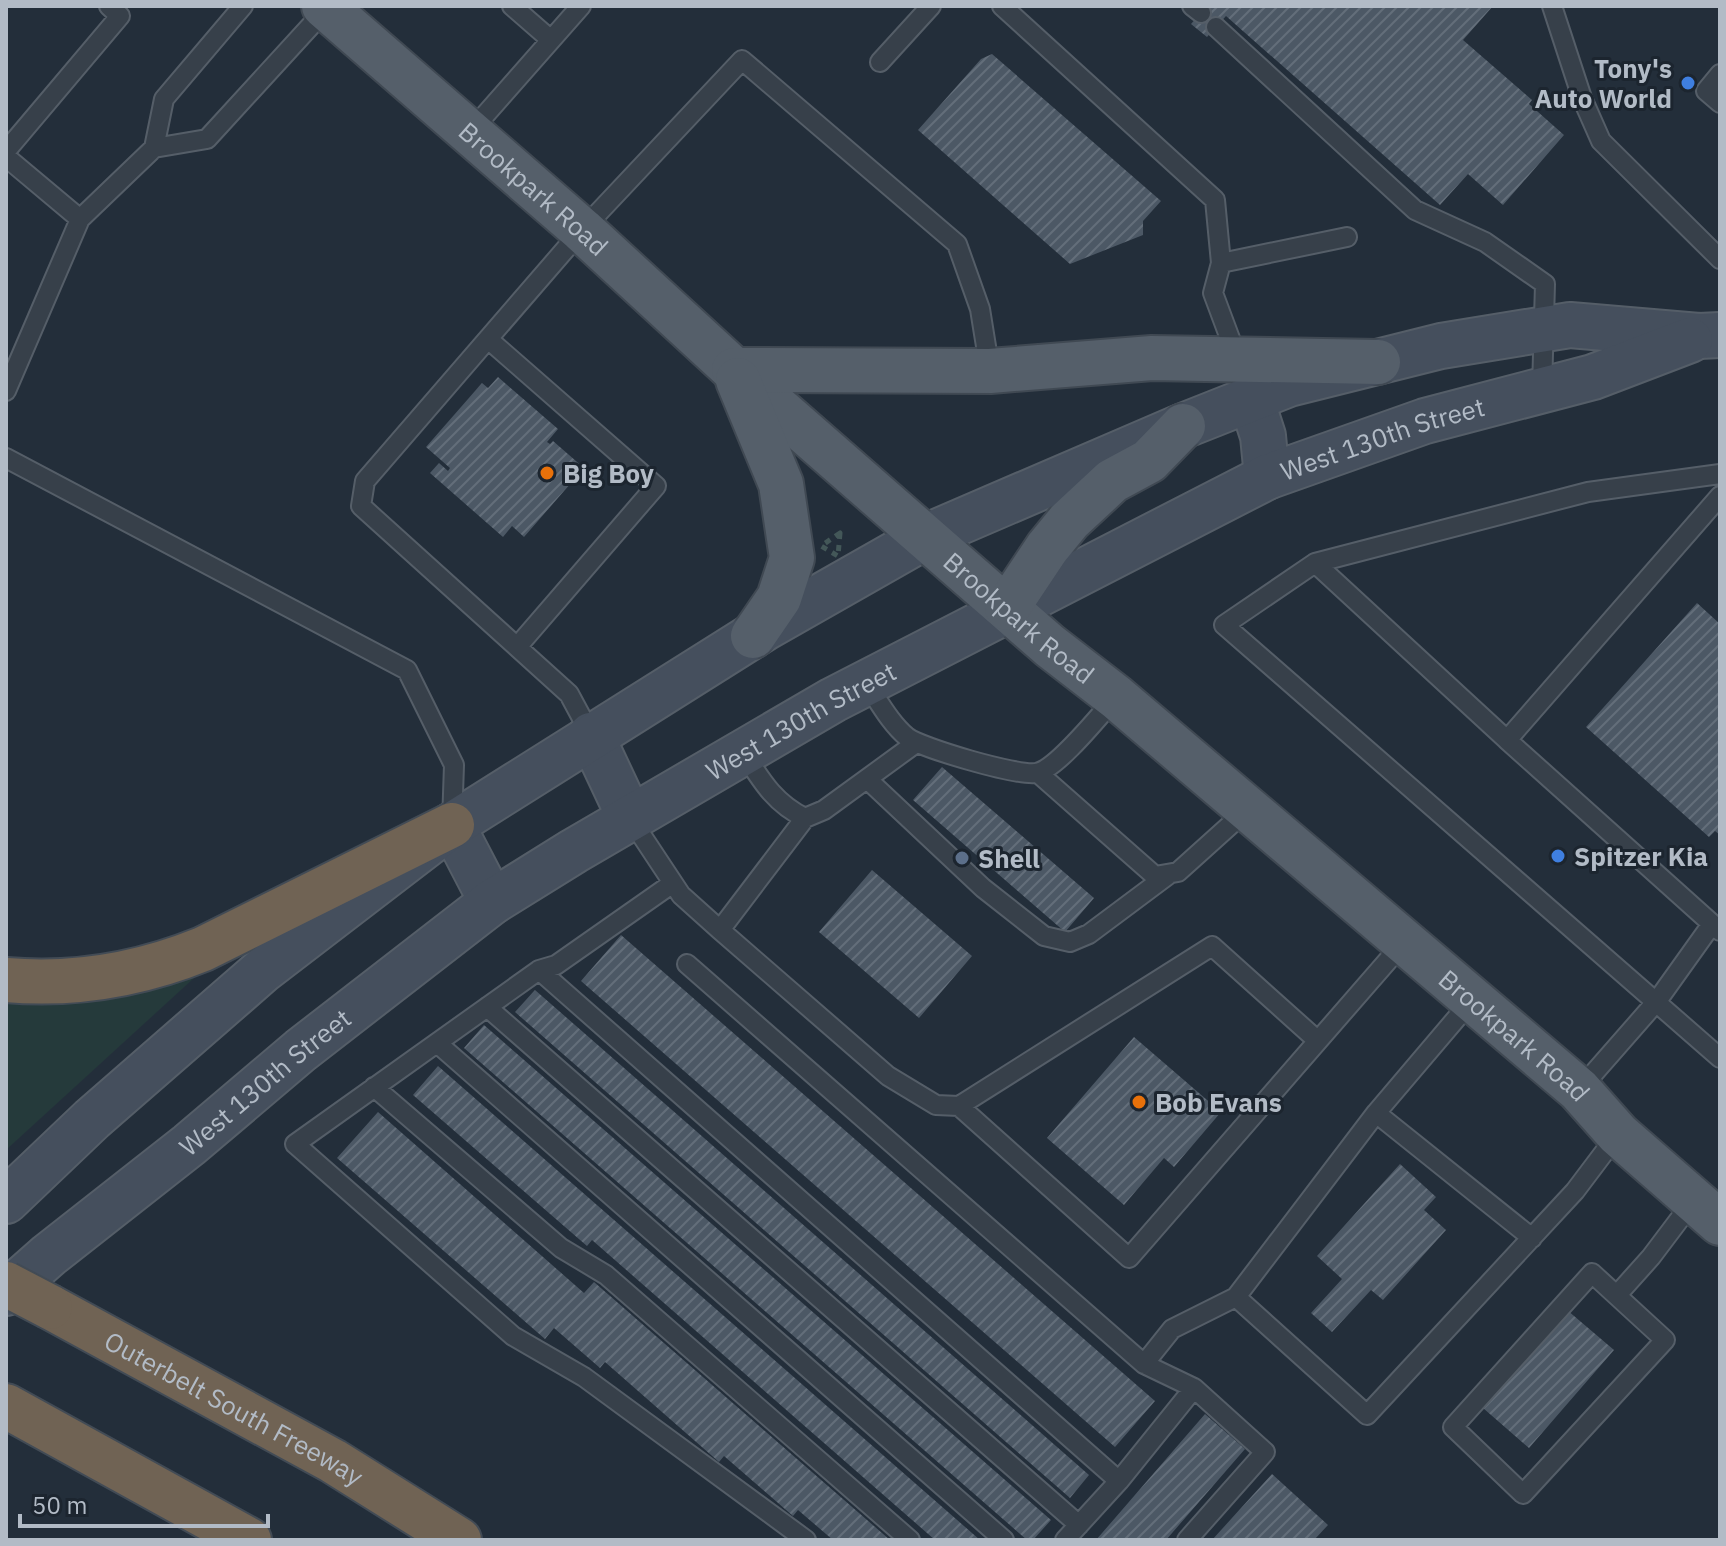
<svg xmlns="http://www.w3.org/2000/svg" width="1726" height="1546" font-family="'IBM Plex Sans',sans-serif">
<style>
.grass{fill:#253a3b}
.building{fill:url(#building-hatch)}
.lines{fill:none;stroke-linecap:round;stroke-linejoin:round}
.lane-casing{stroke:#555e68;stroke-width:22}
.secondary-casing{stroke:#555e68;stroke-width:48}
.primary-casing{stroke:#404953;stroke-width:48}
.highway-casing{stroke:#424b55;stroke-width:48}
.path{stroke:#435758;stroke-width:5;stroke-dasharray:6 6;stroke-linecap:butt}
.lane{stroke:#37404a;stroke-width:18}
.secondary{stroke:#454f5d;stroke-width:44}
.primary{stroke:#555f6a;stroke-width:44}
.highway{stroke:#706354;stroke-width:44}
.highway-bridge-casing{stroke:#424b55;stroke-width:48;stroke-linecap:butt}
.highway-bridge{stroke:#706354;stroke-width:44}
.shop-dot{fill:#3f7fe0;stroke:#1c252f;stroke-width:3}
.food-dot{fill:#e8710a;stroke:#1c252f;stroke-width:3}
.service-dot{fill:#5c6f8a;stroke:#1c252f;stroke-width:3}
.labels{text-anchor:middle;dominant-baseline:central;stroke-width:6;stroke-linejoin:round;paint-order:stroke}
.poi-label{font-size:26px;font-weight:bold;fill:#b2bbc6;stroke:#1c252f;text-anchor:start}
.street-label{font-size:26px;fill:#b2bbc6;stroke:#1c252f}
</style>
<defs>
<pattern id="building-hatch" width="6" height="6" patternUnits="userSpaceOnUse" patternTransform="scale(2)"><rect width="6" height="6" fill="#4c5865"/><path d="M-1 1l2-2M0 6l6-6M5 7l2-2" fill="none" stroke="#636e7a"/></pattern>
</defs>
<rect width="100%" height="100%" fill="#232e3a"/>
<!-- grass -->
<path class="grass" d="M205,968L6,1150V997Z"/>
<!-- building -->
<path class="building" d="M1207,6H1493L1463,40L1532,100L1529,104L1564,135L1503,205L1468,174L1440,205L1226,16L1207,37L1191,24Z
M992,54L1161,201L1143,221V235L1070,264L918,130L981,59Z
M498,377L558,429L547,442L550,444L553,441L584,468L524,537L512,526L503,537L430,473L439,463L448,471L450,468L426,447L482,383L488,388Z
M1697,603L1720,624V835L1715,831L1709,837L1586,727Z
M942,767L1094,898L1065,932L913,800Z
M872,870L972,956L919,1018L819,932Z
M621,935L1155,1401L1115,1447L581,981Z
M535,990L1089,1475L1070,1498L515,1012Z
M484,1025L1051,1520L1033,1540H1027L464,1048Z
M1134,1037L1221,1112L1174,1167L1164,1158L1124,1205L1047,1138Z
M438,1066L980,1540H935L592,1240L587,1246L413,1095Z
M378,1112L584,1293L594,1282L890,1540H833L798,1510L793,1516L724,1456L719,1462L605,1362L600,1368L554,1328L545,1339L337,1158Z
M1400,1164L1436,1197L1424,1210L1446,1230L1383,1300L1371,1290L1332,1332L1311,1313L1342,1279L1317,1256Z
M1567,1310L1614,1350L1529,1448L1483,1408Z
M1205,1414L1245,1449L1166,1540H1096Z
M1272,1474L1328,1525L1314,1540H1212Z"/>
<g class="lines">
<defs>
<path id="lane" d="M512,6L551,40
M1002,6L1215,200L1221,263L1213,293L1238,360
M1192,6L1201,13
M1552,6L1582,98L1601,141L1720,259
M1216,27L1415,210L1485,242L1545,284L1542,389
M880,62L931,6
M1720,74L1706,91L1720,103
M470,132L581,6
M154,148L207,139L327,8
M6,151L120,16L109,6
M6,157L80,219
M1221,263L1347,237
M488,339L656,486L517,647
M6,391L80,219L154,148L164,99L243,6
M6,458L407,670L454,765L452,823
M1720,474L1588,492L1315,563L1224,625L1720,1058
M1720,496L1507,740L1720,931
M1315,563L1507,740
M866,683C878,700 890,723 907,737C921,748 1017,776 1036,773C1056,770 1101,714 1116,697
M591,735L569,694L361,506L365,481L582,230L742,60L957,244L980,309L990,371
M743,752C761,780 774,803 805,818L824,810L916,743
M1038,773L1155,876L1178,872L1248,809
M867,779L983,888L1044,936L1070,942L1089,934L1168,875
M630,818L681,895L720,930L888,1076L936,1105L959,1106L1129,1258L1404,942
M673,883L556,965L539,970L1119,1481
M720,930L805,818
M687,964L1144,1364L1194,1388L1119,1481L1065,1540
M539,970L295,1144L513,1336L584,1377L806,1540
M1472,1000L1376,1113L1236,1297L1367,1415L1575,1191L1618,1134
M487,1007L1079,1525
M437,1043L1004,1540
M374,1087L561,1248L606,1275L910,1540
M1579,1090L1657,1001L1712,924
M959,1106L1212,946L1318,1041
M1376,1113L1532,1238
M1592,1273L1665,1340L1523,1494L1453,1427Z
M1617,1295L1651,1257L1694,1200
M1144,1364L1172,1329L1236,1297
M1187,1540L1265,1452L1194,1388"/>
<g id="secondary">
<path d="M1251,399L1263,436L1267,477"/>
<path d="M591,735L630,818"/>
<path d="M452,825L492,902"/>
<path d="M6,1201L92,1119L263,970L452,825L765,628L925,537L1183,426L1289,384L1441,346L1570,325L1699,336L1720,335"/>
<path id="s1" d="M6,1293L49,1255L189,1145L301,1050L492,902L574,851L833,700L1267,477L1425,421L1593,377L1690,340"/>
</g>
<g id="primary">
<path id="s2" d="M324,6L582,230L734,370L925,537L1050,646L1116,697L1579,1090L1618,1134L1720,1223"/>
<path d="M734,370L990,371L1152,358L1378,362"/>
<path d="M738,380L781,484L792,558L779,598L753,636"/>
<path d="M1007,608L1047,548L1069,521L1112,481L1149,461L1183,426"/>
</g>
<g id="highway">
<path d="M6,980C75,986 139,975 203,949L452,825"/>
<path id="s3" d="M50,1307L333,1461L459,1540"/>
<path d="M6,1406L249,1540"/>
</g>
</defs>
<!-- lane casing -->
<use href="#lane" class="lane-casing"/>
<!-- secondary casing -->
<use href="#secondary" class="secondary-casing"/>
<!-- primary casing -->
<use href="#primary" class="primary-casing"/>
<!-- highway casing -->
<use href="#highway" class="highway-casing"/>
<!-- path -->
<path class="path" d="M840,533L838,556L821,546Z"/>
<!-- lane -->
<use href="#lane" class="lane"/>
<!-- secondary -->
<use href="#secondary" class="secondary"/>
<!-- primary -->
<use href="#primary" class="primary"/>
<!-- highway -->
<use href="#highway" class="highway"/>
<defs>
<path id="highway-bridge" d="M6,1284L50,1307"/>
</defs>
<!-- highway-bridge casing -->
<use href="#highway-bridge" class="highway-bridge-casing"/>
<!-- highway-bridge -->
<use href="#highway-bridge" class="highway-bridge"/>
</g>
<!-- markers -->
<g class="shop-dot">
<circle cx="1688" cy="83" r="8"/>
<circle cx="1558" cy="856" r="8"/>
</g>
<g class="food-dot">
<circle cx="547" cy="473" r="8"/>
<circle cx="1139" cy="1102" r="8"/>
</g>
<circle class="service-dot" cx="962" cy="858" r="8"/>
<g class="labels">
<!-- poi labels -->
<g class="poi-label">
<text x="1672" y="68" text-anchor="end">Tony's<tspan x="1672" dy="30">Auto World</tspan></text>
<text x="563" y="473">Big Boy</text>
<text x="1574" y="856">Spitzer Kia</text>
<text x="978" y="858">Shell</text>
<text x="1155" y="1102">Bob Evans</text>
</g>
<!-- street labels -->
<g class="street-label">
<text stroke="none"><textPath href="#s2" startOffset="278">Brookpark Road</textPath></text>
<text stroke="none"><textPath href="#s1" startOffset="1630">West 130th Street</textPath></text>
<text stroke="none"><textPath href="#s2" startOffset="926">Brookpark Road</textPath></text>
<text stroke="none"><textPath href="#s1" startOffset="982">West 130th Street</textPath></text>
<text stroke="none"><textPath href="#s2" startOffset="1574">Brookpark Road</textPath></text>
<text stroke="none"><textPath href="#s1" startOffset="334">West 130th Street</textPath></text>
<text stroke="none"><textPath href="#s3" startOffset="210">Outerbelt South Freeway</textPath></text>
</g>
</g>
<!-- border -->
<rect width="1726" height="1546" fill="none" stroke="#b2bbc6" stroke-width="16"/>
<!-- scale -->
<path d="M20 1514v12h248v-12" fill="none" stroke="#b2bbc6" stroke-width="4"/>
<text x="32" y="1514" font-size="24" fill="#b2bbc6" stroke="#1c252f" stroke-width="6" paint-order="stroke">50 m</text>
</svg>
